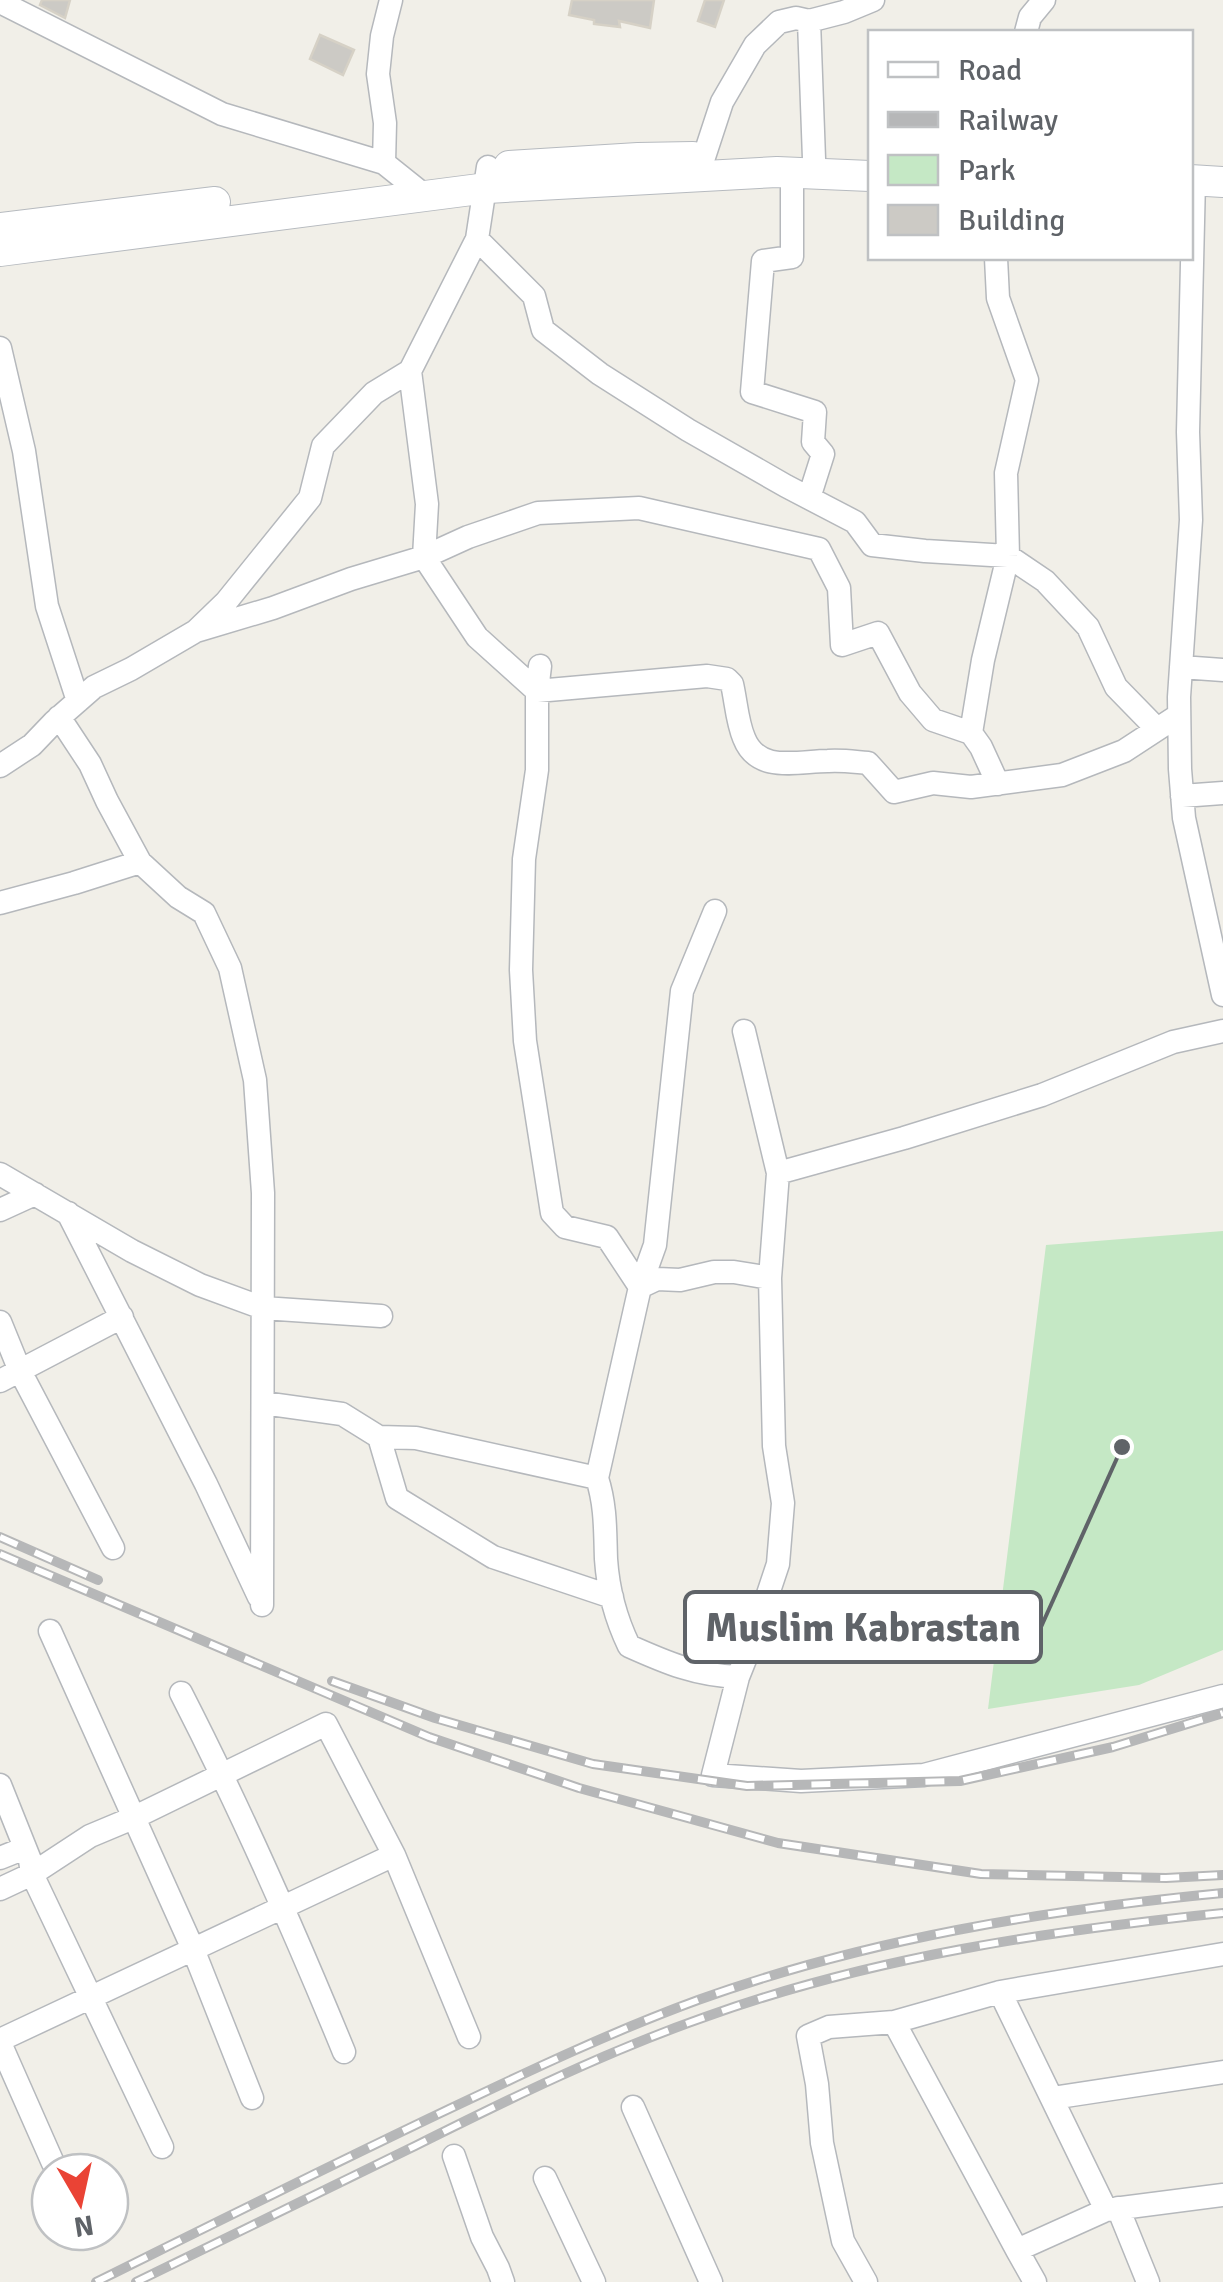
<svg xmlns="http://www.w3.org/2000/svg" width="1223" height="2282" font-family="Signika,sans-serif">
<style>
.green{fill:#c5e8c5}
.building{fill:#cccac5;stroke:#d6d1c6;stroke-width:2.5}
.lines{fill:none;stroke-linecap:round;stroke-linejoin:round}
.minor-casing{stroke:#b5b8bc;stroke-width:25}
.secondary-casing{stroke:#b6babf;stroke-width:32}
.minor{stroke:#fff;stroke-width:22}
.secondary{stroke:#fff;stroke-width:30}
.rail-casing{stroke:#b6b7b8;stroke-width:10}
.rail{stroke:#fff;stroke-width:6;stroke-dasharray:19;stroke-linecap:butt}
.leader{fill:none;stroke:#5f6368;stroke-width:4}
.callout-dot{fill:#5f6368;stroke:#fff;stroke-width:4}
.callout{fill:#fff;stroke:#5f6368;stroke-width:4}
.callout-label{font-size:40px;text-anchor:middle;font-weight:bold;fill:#5f6368}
</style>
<rect width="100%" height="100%" fill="#f1efe8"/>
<!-- green -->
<path class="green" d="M1223,1231V1650L1139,1685L988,1709L1046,1245Z"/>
<!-- building -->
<path class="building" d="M42,0H70L65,18L40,5Z
M572,0H654L650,28L619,21L620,27L594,24V20L569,15Z
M705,0H724L715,27L698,21Z
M320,35L354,50L343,75L310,59Z"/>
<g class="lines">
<defs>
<path id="minor" d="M0,2L222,114L384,163L424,195
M809,21L814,159
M1026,32L1030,17L1044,0
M704,157L722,102L755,45L779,22L796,18L809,21L844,12L873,0
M384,163L385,123L378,74L382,36L391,0
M792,173V257L763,261L752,392L815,412L813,442L823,454L809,498
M1194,180L1188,432L1191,520L1179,697L1180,769L1184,818L1223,995
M477,239L534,296L543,330L600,374L688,430L786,486L855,522L872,545L925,551L1008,556L983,660L971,733L981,747L998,784
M996,258L998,298L1027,380L1006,473L1008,556L1045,581L1088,627L1116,687L1157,729
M0,348L24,451L47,606L78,701
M410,371L427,504L424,557L477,637L537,691L707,676L727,679L732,684C736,701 737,722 744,738C758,774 798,761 828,761C842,760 855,762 868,763L894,792L933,783L971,787L1062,775L1124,751L1179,715
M196,631L273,608L351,579L424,557L468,537L538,513L639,508L819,549L839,588L842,645L878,633L910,693L933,720L971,733
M540,666L537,691V770L524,859L521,970L525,1041L552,1213L565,1227L607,1237L640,1287
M1181,667L1223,670
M59,717L90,764L107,801L140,862L178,897L204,913L230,968L255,1080L263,1193L262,1605
M0,766L32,745L54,722L94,687L131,669L196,631L226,602L310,498L323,446L374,393L410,371L477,239L488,167
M1182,796L1223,793
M0,903L74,883L140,862
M744,1031L778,1173
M0,1174L132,1251L200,1285L263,1308L381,1316
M0,1210L35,1194
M68,1213L206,1484L259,1597
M770,1278L734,1272H714L680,1280L657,1279L640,1287L597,1478C606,1506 605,1531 606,1559C608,1589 616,1619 629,1646C667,1663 695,1675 738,1677L752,1642L778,1564L783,1503L774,1446L770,1278L778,1173L904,1138L1042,1095L1173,1042L1223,1031
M640,1287L655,1245L682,991L715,911
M0,1322L20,1371L113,1548
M0,1381L122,1317
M263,1403L342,1414L379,1437L397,1498L493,1557L612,1597
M379,1437L416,1438L597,1478
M50,1631L193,1949L252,2098
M738,1677L713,1775L801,1781L924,1775L1223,1696
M181,1693C241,1810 294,1930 344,2052
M0,1785L30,1860L32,1874L162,2147
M394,1855L469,2037
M0,1858L25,1848
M0,1889L32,1874L90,1836L133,1818L326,1724L394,1855L0,2040
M894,2022L1000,1992
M0,2043L53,2163
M1052,2098L1223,2072
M633,2107L711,2282
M454,2156L482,2237L498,2268L503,2282
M545,2178L594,2282
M1118,2208L1148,2282
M1106,2210L1000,1992L1223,1954
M866,2282L843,2241L822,2143L817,2084L808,2036L829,2027L894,2022L1017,2250
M1035,2282L1017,2250L1106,2210L1223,2195"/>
<path id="secondary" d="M509,166L638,158L693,157
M1190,180L1223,182
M0,228L215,202
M0,251L487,188L777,172L870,176"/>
</defs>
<!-- minor casing -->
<use href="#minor" class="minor-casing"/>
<!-- secondary casing -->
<use href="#secondary" class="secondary-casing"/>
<!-- minor -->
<use href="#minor" class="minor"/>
<!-- secondary -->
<use href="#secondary" class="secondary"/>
<defs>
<path id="rail" d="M0,1537L98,1580
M0,1554L429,1737L579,1788L778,1843L981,1874L1166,1878L1223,1875
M332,1681L435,1718L593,1764L747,1786L960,1781L1113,1747L1223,1713
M96,2282C213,2224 331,2165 449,2109C531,2070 613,2031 698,2000C867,1939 1045,1910 1223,1893
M136,2282C229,2237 322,2191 415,2146C509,2099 605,2052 705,2017C872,1957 1047,1931 1223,1913"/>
</defs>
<!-- rail casing -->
<use href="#rail" class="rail-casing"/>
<!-- rail -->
<use href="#rail" class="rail"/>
</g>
<!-- callouts -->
<path class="leader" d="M1122 1447L1041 1627"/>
<circle class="callout-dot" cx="1122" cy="1447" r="10"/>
<rect class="callout" x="685" y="1592" width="356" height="70" rx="10"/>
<g class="callout-label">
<text x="863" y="1641">Muslim Kabrastan</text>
</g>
<!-- legend -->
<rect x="868" y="30" width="325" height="230" fill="#ffffff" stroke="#bfc1c3" stroke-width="2.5"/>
<rect x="888" y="62" width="50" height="15" fill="#ffffff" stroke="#bfc1c3" stroke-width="2.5"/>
<text x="958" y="80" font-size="30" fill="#5f6368">Road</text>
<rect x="888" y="112" width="50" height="15" fill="#b6b7b8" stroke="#bfc1c3" stroke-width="2.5"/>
<text x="958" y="130" font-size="30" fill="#5f6368">Railway</text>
<rect x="888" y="155" width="50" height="30" fill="#c5e8c5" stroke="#bfc1c3" stroke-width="2.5"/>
<text x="958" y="180" font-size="30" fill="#5f6368">Park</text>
<rect x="888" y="205" width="50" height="30" fill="#cccac5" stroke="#bfc1c3" stroke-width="2.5"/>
<text x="958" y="230" font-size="30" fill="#5f6368">Building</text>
<!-- north arrow -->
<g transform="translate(80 2202) rotate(171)"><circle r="48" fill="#ffffff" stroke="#bfc1c3" stroke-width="2.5"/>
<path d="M0-8L18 38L0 25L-18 38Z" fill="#ea4335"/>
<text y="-15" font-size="28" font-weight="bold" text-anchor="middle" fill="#5f6368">N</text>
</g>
</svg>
